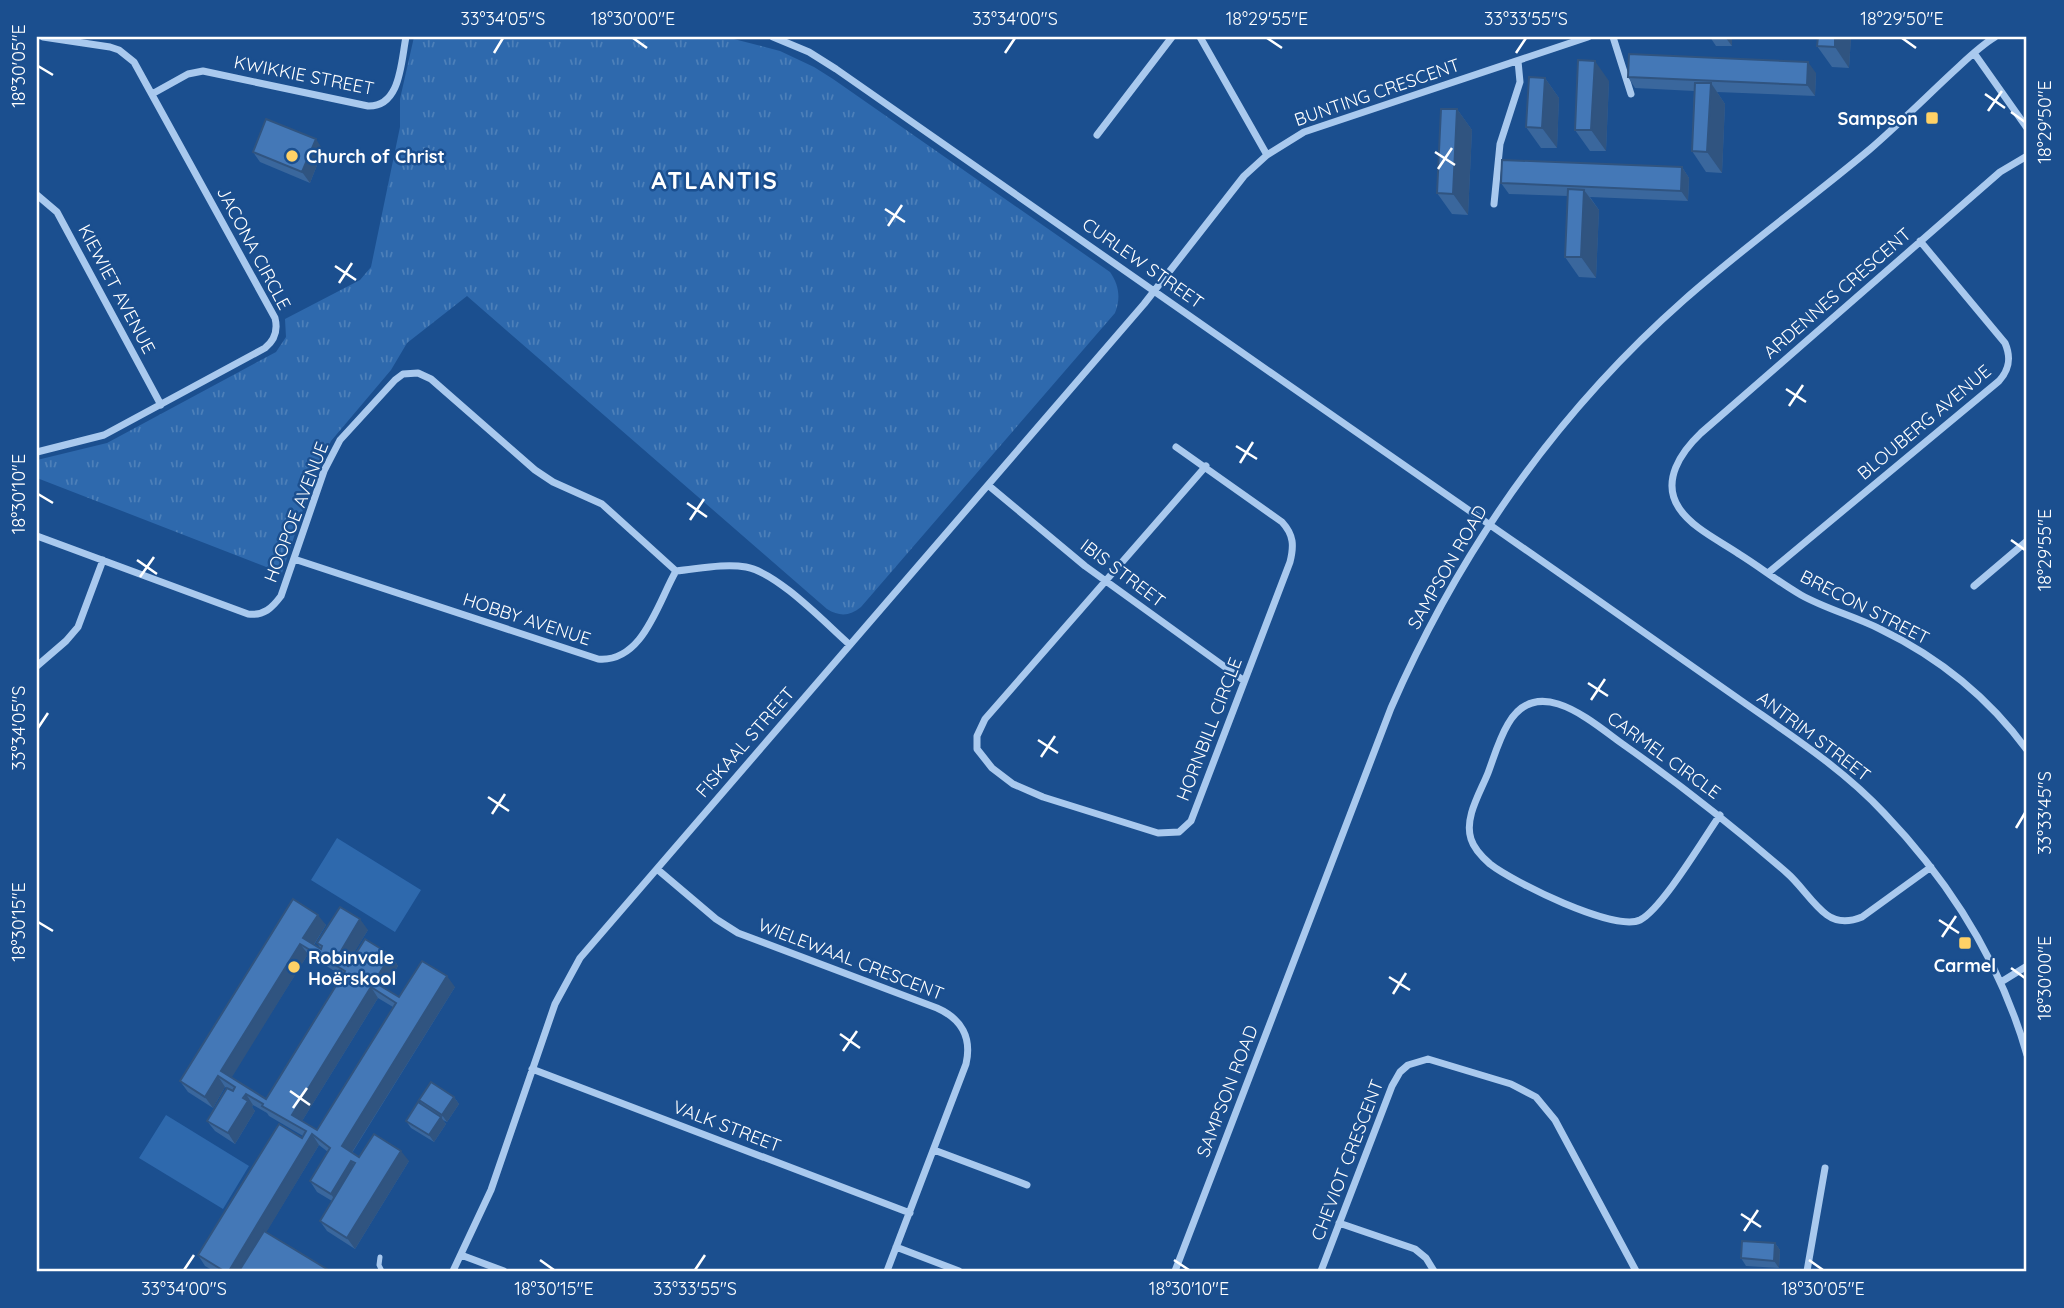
<svg xmlns="http://www.w3.org/2000/svg" width="2064" height="1308" font-family="Quicksand,sans-serif">
<style>
.grass{fill:url(#grass-tufts)}
.pitch{fill:#2e69ad}
.lines{fill:none;stroke-linecap:round;stroke-linejoin:round}
.service{stroke:#a9c9ee;stroke-width:5}
.minor{stroke:#a9c9ee;stroke-width:7}
.wall{fill:#3a679d;fill-rule:evenodd}
.shaded-wall{fill:#305480}
.building{fill:#4478b7;stroke:#305480;stroke-width:2;fill-rule:evenodd}
.ticks{fill:none;stroke:#fff;stroke-width:2.5}
.poi-dot{fill:#ffd166;stroke:#1b4f8f;stroke-width:2.5}
.labels{text-anchor:middle;dominant-baseline:central;stroke-width:5;stroke-linejoin:round;paint-order:stroke}
.street-label{font-size:18px;fill:#fff;stroke:#1b4f8f}
.poi-label{font-size:18px;font-weight:bold;fill:#fff;stroke:#1b4f8f;text-anchor:start}
.district-label{font-size:24px;font-weight:bold;letter-spacing:2px;fill:#fff;stroke:#1b4f8f}
.neatline{fill:none;stroke:#fff;stroke-width:2.5}
.ticks-label{font-size:18px;text-anchor:middle;fill:#fff}
</style>
<defs>
<pattern id="grass-tufts" width="24" height="20" patternUnits="userSpaceOnUse" patternTransform="scale(1.75)"><rect width="24" height="20" fill="#2e69ad"/><path d="M3 7l-1-3M5 7V3M7 7l1-3M15 17l-1-3M17 17v-4M19 17l1-3" fill="none" stroke="#4d80b9"/></pattern>
</defs>
<rect width="100%" height="100%" fill="#1b4f8f"/>
<!-- grass -->
<path class="grass" d="M414,37H726L780,51L814,67L833,79L1110,272C1119,285 1121,298 1115,313L861,607C850,616 840,617 827,609L467,296L407,343L391,370L331,441L316,471L282,573L37,478V460L107,443L276,352L286,337L285,319L360,280L371,267L400,127V99Z"/>
<!-- pitch -->
<path class="pitch" d="M337,838L421,890L395,932L311,880Z
M166,1115L249,1166L223,1209L139,1158Z"/>
<g class="lines">
<!-- service -->
<path class="service" d="M380,1257L379,1265L382,1271"/>
<!-- minor -->
<path class="minor" d="M773,37L809,52L836,69C1059,224 1280,380 1503,534C1581,588 1658,642 1736,697C1787,733 1841,767 1884,813C1950,882 2001,964 2027,1055
M1200,37L1267,155
M1613,37L1631,94
M1974,53L2027,128
M152,94L188,74L203,71L368,106C401,107 401,61 406,37
M1097,135L1172,37
M2027,156L2000,172L1701,433C1681,452 1661,481 1679,508C1692,528 1720,541 1739,554C1760,567 1780,583 1801,595C1826,609 1854,616 1880,629C1938,657 1989,698 2027,750
M37,195L57,212L161,405
M1494,204L1500,144L1520,82L1518,61
M1176,447L1282,522C1294,535 1294,546 1290,562L1191,821L1179,832L1158,833L1043,797L1013,784L992,768L977,749V736L985,719L1206,466
M37,452L104,435L265,348C275,340 278,330 275,318L134,62L119,50L110,47L43,37
M988,485L1085,566L1243,680
M37,536L248,614C264,616 272,608 281,596L324,471L340,440L395,380L403,374L418,373L431,379L535,470L553,482L602,504L676,571
M294,559L598,659C643,663 658,602 676,571
M676,571C698,569 724,563 746,567C778,573 825,623 850,645
M1768,573L1999,381C2010,369 2011,357 2005,343L1920,241
M1974,586L2027,541
M37,666L66,641L78,627L103,560
M1720,815C1704,838 1662,909 1640,920C1614,932 1513,882 1490,864C1482,857 1474,849 1471,839C1464,818 1480,793 1488,773C1494,757 1499,739 1508,724C1538,672 1593,723 1624,745C1681,785 1734,827 1787,873C1801,885 1812,904 1827,915C1838,923 1850,922 1862,917L1931,867
M657,869L716,919L738,933L937,1008C962,1019 972,1038 966,1064L887,1271
M2001,982L2027,966
M532,1069L910,1213
M934,1150L1027,1185
M1339,1223L1415,1249L1426,1258L1434,1271
M896,1247L959,1271
M461,1255L504,1271
M453,1271L491,1190L555,1004L580,958L1144,304L1244,176L1267,155L1304,132L1588,37
M1175,1271L1391,708C1460,550 1555,414 1684,300C1744,247 1808,201 1869,150C1898,125 1926,97 1954,71C1967,59 1980,46 1995,37
M1321,1271L1392,1086L1400,1072L1408,1065L1428,1059L1511,1084L1536,1097L1555,1120L1636,1271
M1807,1271L1825,1168"/>
</g>
<!-- wall -->
<path class="wall" d="M1710,37H1732V46H1716Z
M1818,37H1851L1849,68L1832,67L1817,46Z
M1816,73L1815,96L1717,92L1725,104L1722,173L1706,172L1692,151L1694,91L1635,88L1628,77Z
M1545,78L1559,98L1557,148H1541L1526,127Z
M1609,81L1606,151H1590L1575,130Z
M1457,109L1472,130L1468,215L1452,214L1437,193Z
M323,150L310,183L260,162L253,152Z
M1682,167L1689,178L1688,201L1590,197L1599,210L1596,278L1579,277L1565,257L1568,196L1509,194L1501,183Z
M293,899L326,925L314,945L321,949L317,943L368,930L346,965L348,966L391,955L398,966L384,988L399,997L455,987L352,1153L359,1157L409,1161L355,1249L327,1231L320,1221L332,1201L317,1192L310,1181L328,1152L319,1145L266,1232L330,1271H214L205,1266L198,1255L303,1136L269,1116L267,1113L253,1105L252,1107L255,1111L235,1144L215,1131L207,1121L227,1088L225,1087L213,1108L188,1092L180,1081ZM308,954L342,976L266,1099L231,1077ZM378,998L393,1007L317,1130L302,1121Z
M454,1097L459,1104L447,1122L443,1120L446,1124L434,1142L411,1128L406,1121L422,1105L419,1100Z
M1775,1243L1780,1250L1779,1268L1746,1266L1741,1258Z"/>
<!-- shaded-wall -->
<path class="shaded-wall" d="M1725,37H1732V46Z
M1835,37H1851L1849,68L1835,47Z
M1595,61L1609,81L1606,151L1591,130Z
M1808,62L1816,73L1815,96L1807,85Z
M1545,78L1559,98L1557,148L1542,128Z
M1711,83L1725,104L1722,173L1707,152Z
M1457,109L1472,130L1468,215L1453,194Z
M316,139L323,150L310,183L302,172Z
M1682,167L1689,178L1688,201L1681,191Z
M1584,190L1599,210L1596,278L1581,257Z
M318,915L326,925L311,949L303,938Z
M360,919L368,930L346,966L338,956Z
M300,944L308,954L229,1082L221,1071Z
M391,955L398,966L381,993L374,982Z
M447,976L455,987L349,1157L342,1146Z
M371,987L378,998L299,1126L292,1115Z
M218,1076L225,1087L213,1108L205,1097Z
M246,1094L253,1105L252,1107L255,1111L235,1144L228,1133Z
M454,1097L459,1104L447,1122L442,1115Z
M441,1117L446,1124L434,1142L429,1135Z
M312,1134L319,1145L243,1271H229Z
M401,1151L409,1161L355,1249L347,1238Z
M351,1161L359,1172L338,1205L331,1194Z
M1775,1243L1780,1250L1779,1268L1774,1261Z"/>
<!-- building -->
<path class="building" d="M1818,37H1835V47L1817,46Z
M1629,54L1808,62L1807,85L1628,77Z
M1578,60L1595,61L1591,130H1575Z
M1529,77L1545,78L1542,128L1526,127Z
M1695,83H1711L1707,152L1692,151Z
M1441,109H1457L1453,194L1437,193Z
M266,119L316,139L302,172L253,152Z
M1502,160L1682,167L1681,191L1501,183Z
M1568,189L1584,190L1581,257H1565Z
M293,899L318,915L303,938L321,949L322,946L317,943L340,907L360,919L338,956L333,952L331,955L348,966L365,939L391,955L374,982L399,997L422,961L447,976L342,1146L359,1157L374,1134L401,1151L347,1238L320,1221L355,1163L351,1161L331,1194L310,1181L330,1148L312,1134L229,1271H224L198,1255L279,1124L302,1138L306,1131L262,1106L263,1104L246,1094L243,1098L248,1101L228,1133L207,1121L227,1088L233,1091L235,1087L218,1076L205,1097L180,1081ZM300,944L345,971L266,1099L221,1071ZM371,987L396,1003L317,1130L292,1115Z
M431,1082L454,1097L442,1115L419,1100Z
M418,1102L441,1117L429,1135L406,1121Z
M264,1231L330,1271H239Z
M1742,1241L1775,1243L1774,1261L1741,1258Z"/>
<!-- ticks -->
<path class="ticks" d="M633,38L647,48M1267,38L1282,48M1902,38L1916,48M494,53L503,38M1005,53L1015,38M1516,53L1526,38M38,66L53,75M1985,94L2005,108M1988,111L2002,91M2011,112L2025,122M1435,152L1455,165M1438,169L1452,148M885,209L905,222M888,226L902,205M335,266L356,280M339,283L352,263M1786,389L1806,402M1789,406L1803,385M1236,446L1257,459M1240,463L1253,442M38,494L53,503M687,503L707,517M690,520L704,499M2011,540L2025,550M137,560L157,574M140,577L154,557M1588,683L1608,696M1591,700L1605,679M38,728L48,713M1038,740L1058,753M1041,757L1055,736M488,797L509,811M492,814L505,794M2016,828L2025,813M1939,920L1959,933M38,922L53,931M1942,937L1956,916M2011,968L2025,978M1389,977L1410,990M1393,994L1406,973M840,1034L860,1048M843,1051L857,1031M290,1091L310,1105M293,1108L307,1088M1741,1214L1761,1227M1744,1231L1758,1210M540,1260L554,1270M1174,1260L1189,1270M1809,1260L1823,1270M184,1270L194,1255M695,1270L705,1255"/>
<!-- markers -->
<g class="poi-dot">
<rect x="1925" y="111" width="14" height="14" rx="3.5"/>
<circle cx="292" cy="156" r="7"/>
<rect x="1958" y="936" width="14" height="14" rx="3.5"/>
<circle cx="294" cy="967" r="7"/>
</g>
<g class="labels">
<!-- street labels -->
<g class="street-label">
<text transform="translate(304 75) rotate(11)">KWIKKIE STREET</text>
<text transform="translate(1377 92) rotate(-19)">BUNTING CRESCENT</text>
<text transform="translate(254 248) rotate(62)">JACONA CIRCLE</text>
<text transform="translate(1143 263) rotate(35)">CURLEW STREET</text>
<text transform="translate(117 289) rotate(62)">KIEWIET AVENUE</text>
<text transform="translate(1837 293) rotate(-41)">ARDENNES CRESCENT</text>
<text transform="translate(1924 422) rotate(-40)">BLOUBERG AVENUE</text>
<text transform="translate(296 512) rotate(-69)">HOOPOE AVENUE</text>
<text transform="translate(1447 567) rotate(-60)">SAMPSON ROAD</text>
<text transform="translate(1123 573) rotate(37)">IBIS STREET</text>
<text transform="translate(1865 607) rotate(27)">BRECON STREET</text>
<text transform="translate(527 619) rotate(18)">HOBBY AVENUE</text>
<text transform="translate(1209 729) rotate(-69)">HORNBILL CIRCLE</text>
<text transform="translate(1814 736) rotate(37)">ANTRIM STREET</text>
<text transform="translate(745 742) rotate(-49)">FISKAAL STREET</text>
<text transform="translate(1664 755) rotate(36)">CARMEL CIRCLE</text>
<text transform="translate(851 959) rotate(21)">WIELEWAAL CRESCENT</text>
<text transform="translate(1227 1091) rotate(-69)">SAMPSON ROAD</text>
<text transform="translate(727 1126) rotate(21)">VALK STREET</text>
<text transform="translate(1347 1160) rotate(-69)">CHEVIOT CRESCENT</text>
</g>
<!-- poi labels -->
<g class="poi-label">
<text x="1918" y="118" text-anchor="end">Sampson</text>
<text x="306" y="156">Church of Christ</text>
<text x="308" y="957">Robinvale<tspan x="308" dy="21">Hoërskool</tspan></text>
<text x="1965" y="965" text-anchor="middle">Carmel</text>
</g>
<!-- district labels -->
<g class="district-label">
<text x="715" y="180">ATLANTIS</text>
</g>
</g>
<!-- border -->
<rect width="2064" height="1308" fill="none" stroke="#1b4f8f" stroke-width="77"/>
<rect x="38" y="38" width="1987" height="1232" class="neatline"/>
<g class="ticks-label">
<text x="503" y="25">33°34'05"S</text>
<text x="633" y="25">18°30'00"E</text>
<text x="1015" y="25">33°34'00"S</text>
<text x="1267" y="25">18°29'55"E</text>
<text x="1526" y="25">33°33'55"S</text>
<text x="1902" y="25">18°29'50"E</text>
<text transform="translate(19 66) rotate(-90)" y="6">18°30'05"E</text>
<text transform="translate(2045 122) rotate(-90)" y="6">18°29'50"E</text>
<text transform="translate(19 494) rotate(-90)" y="6">18°30'10"E</text>
<text transform="translate(2045 550) rotate(-90)" y="6">18°29'55"E</text>
<text transform="translate(19 728) rotate(-90)" y="6">33°34'05"S</text>
<text transform="translate(2045 813) rotate(-90)" y="6">33°33'45"S</text>
<text transform="translate(19 922) rotate(-90)" y="6">18°30'15"E</text>
<text transform="translate(2045 978) rotate(-90)" y="6">18°30'00"E</text>
<text x="184" y="1295">33°34'00"S</text>
<text x="554" y="1295">18°30'15"E</text>
<text x="695" y="1295">33°33'55"S</text>
<text x="1189" y="1295">18°30'10"E</text>
<text x="1823" y="1295">18°30'05"E</text>
</g>
</svg>
